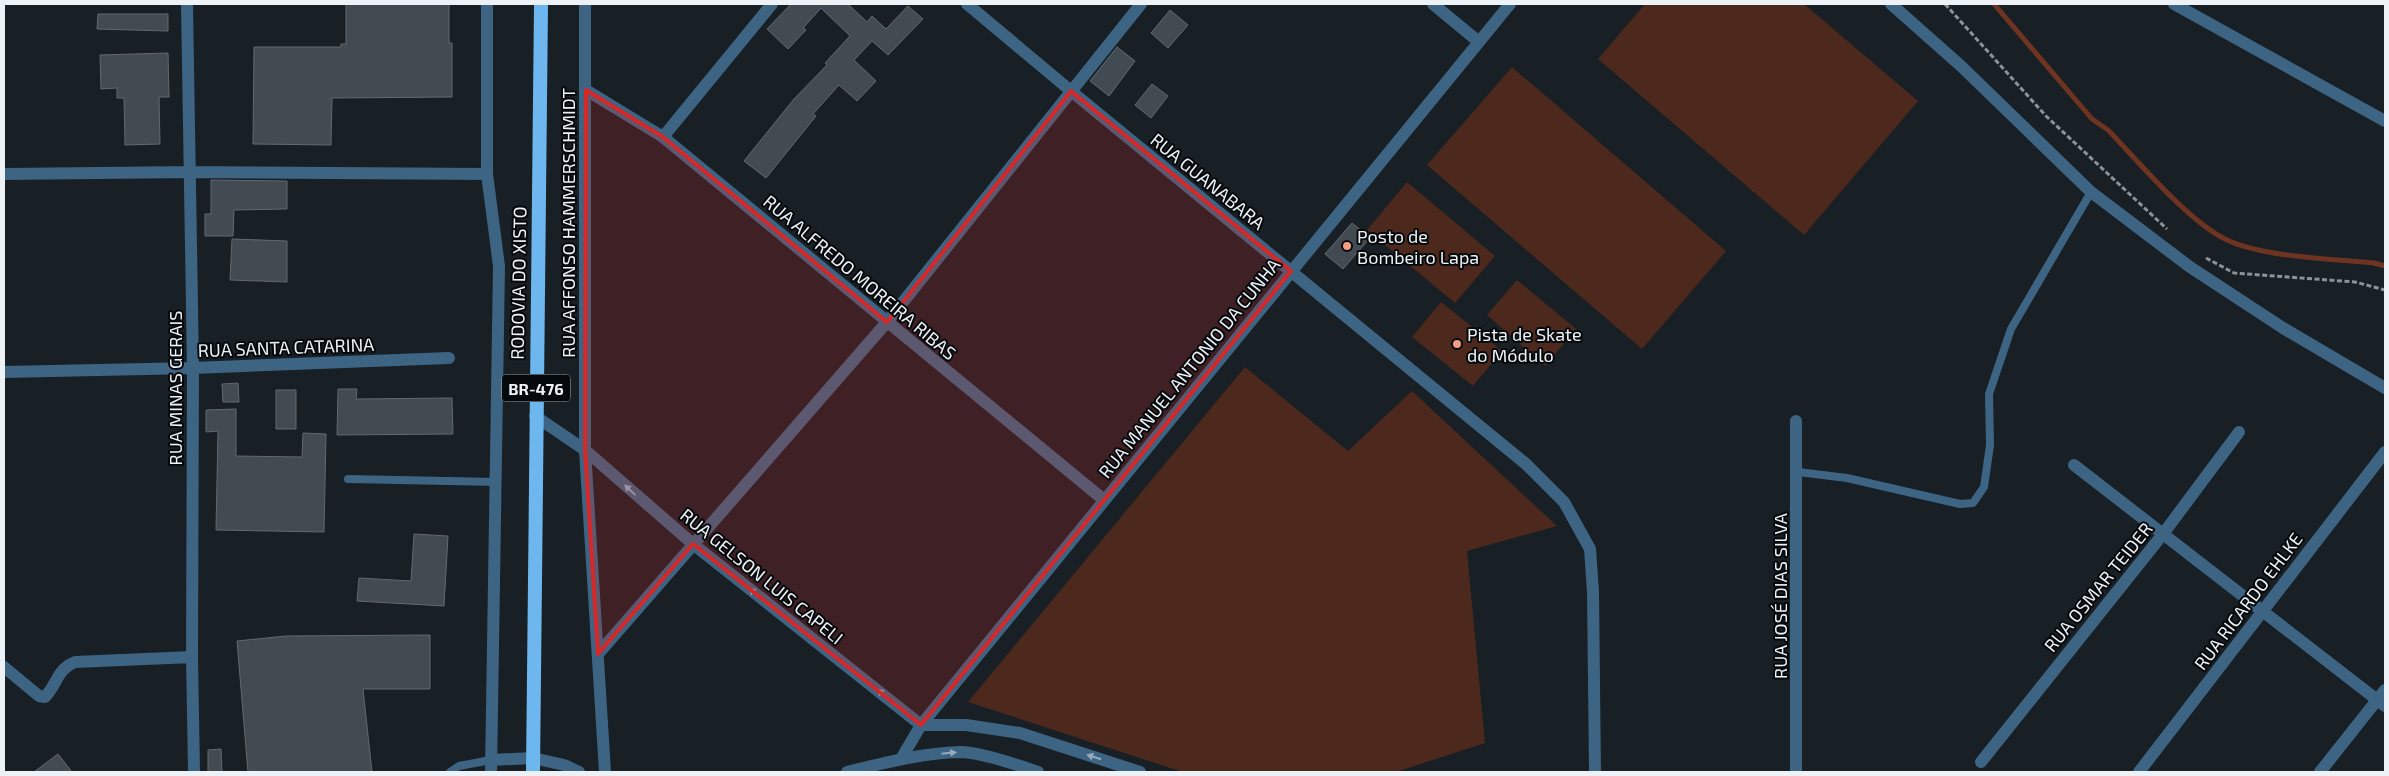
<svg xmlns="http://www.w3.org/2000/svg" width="2389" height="776" font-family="'Exo 2',sans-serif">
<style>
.green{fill:#4d291d}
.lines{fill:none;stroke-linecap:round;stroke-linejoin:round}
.stream{stroke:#6e3421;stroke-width:5}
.building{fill:#434b52;stroke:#626a71}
.path{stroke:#8c9296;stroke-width:3;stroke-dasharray:5 2.5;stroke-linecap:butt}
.service{stroke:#3d6483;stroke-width:8}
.minor{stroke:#3d6483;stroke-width:12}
.tertiary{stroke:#3d6483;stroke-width:12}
.trunk{stroke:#6eb7ee;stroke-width:14}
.oneway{fill:#95abbc}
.marked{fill:#d62828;fill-opacity:0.2;stroke:#d62828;stroke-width:4;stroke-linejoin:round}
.poi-dot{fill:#f39f84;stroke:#06090b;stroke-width:2}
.labels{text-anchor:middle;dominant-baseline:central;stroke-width:4;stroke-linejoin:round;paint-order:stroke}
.shield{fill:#06090b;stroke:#a8acb0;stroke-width:1}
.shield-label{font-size:16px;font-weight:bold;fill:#edf2f6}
.street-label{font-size:18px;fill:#edf2f6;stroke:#06090b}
.poi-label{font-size:18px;fill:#edf2f6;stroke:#06090b;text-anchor:start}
</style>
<rect width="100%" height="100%" fill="#181f25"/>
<!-- green -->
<path class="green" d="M1645,4H1804L1918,101L1804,235L1598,59Z
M1512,67L1726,251L1642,349L1427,165Z
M1407,182L1495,256L1455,303L1367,230Z
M1517,280L1576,329L1545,366L1487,315Z
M1441,302L1502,351L1473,386L1412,337Z
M1245,367L1348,451L1412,391L1557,526L1467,551L1485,743L1396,772H1183L968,702Z"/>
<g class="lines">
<!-- stream -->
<path class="stream" d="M1994,4L2092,119L2108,130C2139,162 2187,220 2225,239C2260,257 2333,259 2374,263L2385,266"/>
</g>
<!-- building -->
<path class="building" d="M346,4H449V43H452V97L332,98L331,145L253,144L254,47H341V44H346Z
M791,4H848L867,22L872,16L886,29L908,6L923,19L888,55L872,41L854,60L876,81L857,101L839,85L813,114L816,116L766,178L744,161L794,99L827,65L825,63L850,36L821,8L803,28L806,30L788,49L767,29Z
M1170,10L1188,25L1168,48L1151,33Z
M98,14H168V31L97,29Z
M1117,47L1135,61L1109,96L1090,81Z
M168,53L169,97H159L160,144L125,145L124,98H117V88L101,89L100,55Z
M1152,84L1168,96L1151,118L1135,105Z
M211,180L287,181V209L234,210L233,236H205V214H211Z
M1352,223L1370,238L1343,269L1325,254Z
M232,239L287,241V282L230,280Z
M238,383L239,402H223L222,384Z
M338,389H357L356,399L452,398L453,434L337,435Z
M276,390H296V429H276Z
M236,409V456L302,457L303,433L326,434L324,532L216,530L218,431L206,432V410Z
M414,534L448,536L444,606L357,601L359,578L411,581Z
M430,635V689H363L372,772H248L237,641L286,636Z
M221,749L222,772H208V750Z
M58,754L72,772H34Z"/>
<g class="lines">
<!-- path -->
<path class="path" d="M1945,4L2046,116L2167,229
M2206,258L2234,273L2355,282L2385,290"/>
<!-- service -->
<path class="service" d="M1798,472L1847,478L1960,504L1973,503L1984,487L1990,445L1989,394L2011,329L2091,192
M348,479L497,482
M450,772L459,766L491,760"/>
<!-- minor -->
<path class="minor" d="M187,4L193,368L192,657L194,772
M487,4V174L499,266L491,772
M585,4V450L605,772
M967,4L1071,91L1526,464L1564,502L1590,549L1593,592L1595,772
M1433,4L1479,42
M1891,4L1961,66L2091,192L2190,267L2283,328L2385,388
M2174,4L2385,121
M586,90L663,137L1104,500
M663,137L772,4
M4,174L191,172L487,174
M4,372L193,368L449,358
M2074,465L2385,706
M598,654L887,322L1141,4
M4,667L39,696L45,697C57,685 57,669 75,662L192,657
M901,759L921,725L1510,4
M491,760L533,758
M1981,762L2163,534L2239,432
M1796,772V421
M2139,772L2385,452
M2320,772L2385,690"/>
<!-- tertiary -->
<path class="tertiary" d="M535,416L585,450L693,544L921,725H966L1020,733L1140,772
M533,758L564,765L579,772
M847,772C884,763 922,753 960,752C981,752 1018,765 1038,772"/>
<!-- trunk -->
<path class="trunk" d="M533,772L541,4"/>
</g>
<!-- one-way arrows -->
<defs><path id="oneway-solid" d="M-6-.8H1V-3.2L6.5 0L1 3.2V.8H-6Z" transform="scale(1.25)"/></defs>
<g class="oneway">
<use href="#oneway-solid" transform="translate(630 490) rotate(-137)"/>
<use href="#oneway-solid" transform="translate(755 593) rotate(-142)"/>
<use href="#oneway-solid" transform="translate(883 694) rotate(-142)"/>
<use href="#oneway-solid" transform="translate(949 753) rotate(-6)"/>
<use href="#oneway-solid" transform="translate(1094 757) rotate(-162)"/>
</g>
<!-- marked area -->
<path class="marked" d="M586,90L663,137L887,322L1071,91L1291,271L921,725L693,544L598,654L585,450Z"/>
<!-- markers -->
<g class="poi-dot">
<circle cx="1347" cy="246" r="5"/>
<circle cx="1457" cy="344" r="5"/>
</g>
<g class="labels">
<!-- shield labels -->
<rect class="shield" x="502" y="374.5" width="68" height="27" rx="4"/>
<g class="shield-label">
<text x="536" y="388">BR-476</text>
</g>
<!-- street labels -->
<g class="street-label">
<text transform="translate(1208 181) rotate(39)">RUA GUANABARA</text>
<text transform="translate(568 223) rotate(-90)">RUA AFFONSO HAMMERSCHMIDT</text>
<text transform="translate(860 277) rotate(40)">RUA ALFREDO MOREIRA RIBAS</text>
<text transform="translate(518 283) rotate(-89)">RODOVIA DO XISTO</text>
<text transform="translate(286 347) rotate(-2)">RUA SANTA CATARINA</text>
<text transform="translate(1189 368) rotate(-51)">RUA MANUEL ANTONIO DA CUNHA</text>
<text transform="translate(175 388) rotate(-90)">RUA MINAS GERAIS</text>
<text transform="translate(762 576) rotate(39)">RUA GELSON LUIS CAPELI</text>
<text transform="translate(2098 587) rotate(-51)">RUA OSMAR TEIDER</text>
<text transform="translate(1780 596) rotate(-90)">RUA JOSÉ DIAS SILVA</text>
<text transform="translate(2248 601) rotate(-53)">RUA RICARDO EHLKE</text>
</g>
<!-- poi labels -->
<g class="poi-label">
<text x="1357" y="236">Posto de<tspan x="1357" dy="21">Bombeiro Lapa</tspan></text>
<text x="1467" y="334">Pista de Skate<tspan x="1467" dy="21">do Módulo</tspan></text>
</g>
</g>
<!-- border -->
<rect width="2389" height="776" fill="none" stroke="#edf2f6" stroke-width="10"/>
</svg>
